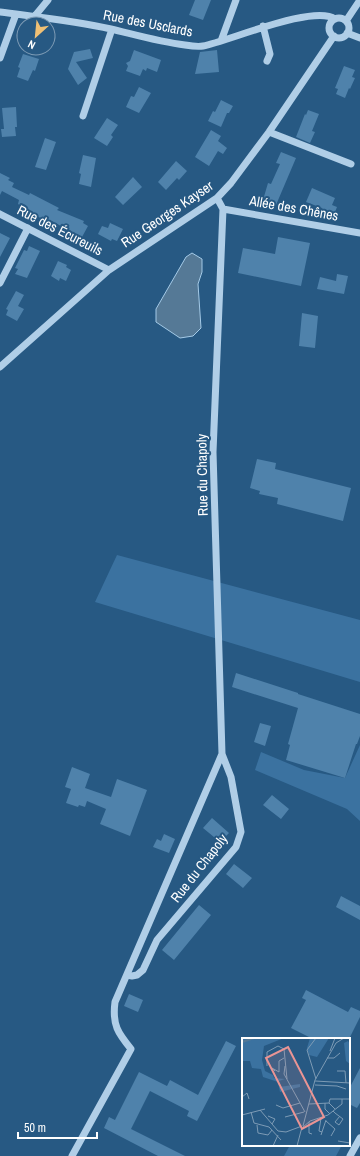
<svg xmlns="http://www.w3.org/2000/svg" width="360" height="1156" font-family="'Archivo Narrow',sans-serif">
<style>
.green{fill:#3b72a0}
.water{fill:#557996;stroke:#a4cae7}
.building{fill:#4f82ab}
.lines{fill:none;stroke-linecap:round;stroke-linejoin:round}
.minor{stroke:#b0cee7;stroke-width:7}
.labels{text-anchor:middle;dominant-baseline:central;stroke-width:4;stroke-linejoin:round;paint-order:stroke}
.street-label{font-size:14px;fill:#fff;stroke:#275983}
.inset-river{fill:none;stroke:#557996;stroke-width:2}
.inset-road{fill:none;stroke:#7d9bb5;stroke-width:1}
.view{fill:#ea9494;fill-opacity:0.15;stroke:#ea9494;stroke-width:2}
.inset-edge{fill:none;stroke:#fff;stroke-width:2}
</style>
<rect width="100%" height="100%" fill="#275983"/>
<!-- green -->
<path class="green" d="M117,555L360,620V682L95,602Z
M360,745V821L347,809L255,770L261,752L304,770L345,778Z
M290,1145H342L336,1156H284Z"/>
<!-- water -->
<path class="water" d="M192,253L202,259V272L198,284L201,328L193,336L180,338L156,322V309L186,257Z"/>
<!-- building -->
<path class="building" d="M195,0H211L203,20L189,15Z
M90,49L93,58L76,62L87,78L78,85L68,69L74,52Z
M134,50L161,60L157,72L147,68L146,71L143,69L140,76L126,71L128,66L126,63L130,61Z
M217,50L219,72L195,74L200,52Z
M23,54L39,59L35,71L33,70L28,81L17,77L20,68L18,67Z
M344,66L355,70L352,77L355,78L350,89L349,88L345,98L336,94L338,89L335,88Z
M139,87L151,93L139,113L126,107L131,96L134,97Z
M221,100L233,106L229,113H227L221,127L208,121L213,111L215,112Z
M16,107L17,127H15L16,136L2,137L1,129H4L2,108Z
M308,110L319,114L312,131L315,132L310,143L296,137L305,114L306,115Z
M107,118L118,125L111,135L113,137L107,146L94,138Z
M211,130L221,136L218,141L227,148L223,154L218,151L209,166L195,157Z
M45,138L56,142L46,170L35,167Z
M281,152L296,158L276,205L263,200L268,183L271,184L280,164L276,163Z
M83,155L96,158L91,187L79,184L81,174L79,173Z
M176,161L187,171L179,180L177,178L166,190L158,182Z
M0,173L10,178L8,180L14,183L12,187L29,195L30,193L59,208L57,210L84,221L83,223L88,226L82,237L77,234L76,236L67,231L68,230L52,221L51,223L22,209L23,207L18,204L19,200L2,191L0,195Z
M133,177L142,187L123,205L115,197Z
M312,188L335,198L332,205L337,207L333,217L321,212L322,208L306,202Z
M110,223L123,229L117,241L112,239L111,241L98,234L102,226L108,228Z
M0,233L10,238L0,257Z
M278,237L310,243L301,286L238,273L243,248L275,254Z
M29,246L40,251L27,278L15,274L18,269L15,268L24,250L27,251Z
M58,261L67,265L66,267L71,270L66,281L60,278L59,281L51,276Z
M337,274L348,276L344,294L317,289L320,277L336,281Z
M16,291L24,295L18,306L24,309L17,321L6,315L8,310L6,309Z
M302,313L318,316L315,348L299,346Z
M257,459L276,463L275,469L351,488L343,521L277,504L278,498L259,494L260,491L250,488Z
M236,673L298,693V694L360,714V736L357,744H356L345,778L286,760L290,745L288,744L298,708L232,687Z
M260,723L271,726L265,746L254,742Z
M72,767L90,774L85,788L111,797L117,779L147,790L130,836L100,824L106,809L87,801L85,807L79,805L78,807L66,803L71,789L65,787Z
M272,795L289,809L281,819L263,805Z
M212,818L229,833L220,842L203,828Z
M164,834L175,839L169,853L153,847L157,839L161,841Z
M234,864L252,878L243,888L226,874Z
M341,896L360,906V920L336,907Z
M199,905L211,915L174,960L162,950Z
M306,990L348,1012L351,1007L360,1011V1017L349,1039H313L291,1028L306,1000L302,998Z
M129,994L143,1000L138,1012L124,1006Z
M226,1041L236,1046L197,1121L187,1116L189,1111L150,1091L131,1129L185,1156H158L104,1128L109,1117L115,1120L139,1072L167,1086L170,1080L198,1095Z
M360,1068V1103L357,1108L349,1104V1089Z"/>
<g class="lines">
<!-- minor -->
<path class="minor" d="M0,12C37,17 75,21 111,29C136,35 160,42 185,45C191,46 198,47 203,46C229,41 314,4 335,19
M34,17L48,0
M329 28a10 10 0 1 1 20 0a10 10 0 1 1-20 0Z
M346,21L360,0
M263,26L270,54L267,61
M347,33L360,38
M221,41L236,0
M0,58L16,14
M83,116L112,29
M269,132L351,164
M223,209L360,233
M0,214L109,270
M0,283L28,228
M0,367L109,270L217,198L231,183L269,132L334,36
M127,975L132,976L137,975L143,970L157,940L236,847L241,832L231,777L222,754L213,452L223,209L217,198
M72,1156L131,1049C118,1033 112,1025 115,1002L222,754
M350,1156L360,1138"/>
</g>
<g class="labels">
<!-- street labels -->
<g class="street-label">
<text transform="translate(148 23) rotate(11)">Rue des Usclards</text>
<text transform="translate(294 208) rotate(10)">Allée des Chênes</text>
<text transform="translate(167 214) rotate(-34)">Rue Georges Kayser</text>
<text transform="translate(60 230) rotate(27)">Rue des Écureuils</text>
<text transform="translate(202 475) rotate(-91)">Rue du Chapoly</text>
<text transform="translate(199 868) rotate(-52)">Rue du Chapoly</text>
</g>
</g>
<!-- overview -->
<g transform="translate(242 1038)">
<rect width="108" height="108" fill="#275983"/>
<path d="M0,0H42L22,8L20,22L23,33L31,37L32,40L43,41L37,43V49L58,46V49L38,54L36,44L21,39L19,31L10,30L8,23H0ZM68,0H87L75,19L67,17L65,10ZM106,3L108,6V26L104,23L102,5Z" fill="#3b72a0"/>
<path class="inset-river" d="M0,4L12,0"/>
<path class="inset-road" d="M74,0L65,12L74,41M88,13L93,0M85,20H92L98,15M25,28V14L36,8L42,11L45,41M43,28L42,36L63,74M33,33L30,30L37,34V23L42,20M95,33H103L104,45M73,43L108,45M73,47L95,48L104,51M0,59L5,55L7,61M83,65V71L88,76M87,65L88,61H108M67,66L87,65L93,71M34,67L41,70L58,65M18,72L36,93M91,73L93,75L101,81L97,87L93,84L98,78M9,74L12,85L27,89L39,102M0,77L23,71M26,78L33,81L30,86M43,79L62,74M79,80L77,93L80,94M84,83L93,91L89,98M67,84V95L70,96M15,87L16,95L26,97L30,92M61,88L73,42L94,5L102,0M61,89L68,83L86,77L100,66V61M36,93L44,94L60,88M79,97L84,82M96,103L108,105M31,108L36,97M55,108L60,89"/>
<path class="view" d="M46,9L82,79L60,91L24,20Z"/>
<rect width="108" height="108" class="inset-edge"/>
</g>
<!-- north arrow -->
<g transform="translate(36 36) rotate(207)"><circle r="19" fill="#275983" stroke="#7d9bb5"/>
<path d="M0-3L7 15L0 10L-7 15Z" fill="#efc075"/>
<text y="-6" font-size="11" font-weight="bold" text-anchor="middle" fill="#ffffff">N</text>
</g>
<!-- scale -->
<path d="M18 1132v6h79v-6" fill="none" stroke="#ffffff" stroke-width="2"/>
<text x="24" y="1132" font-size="12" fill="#ffffff" stroke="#275983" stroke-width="3" paint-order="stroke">50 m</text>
</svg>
